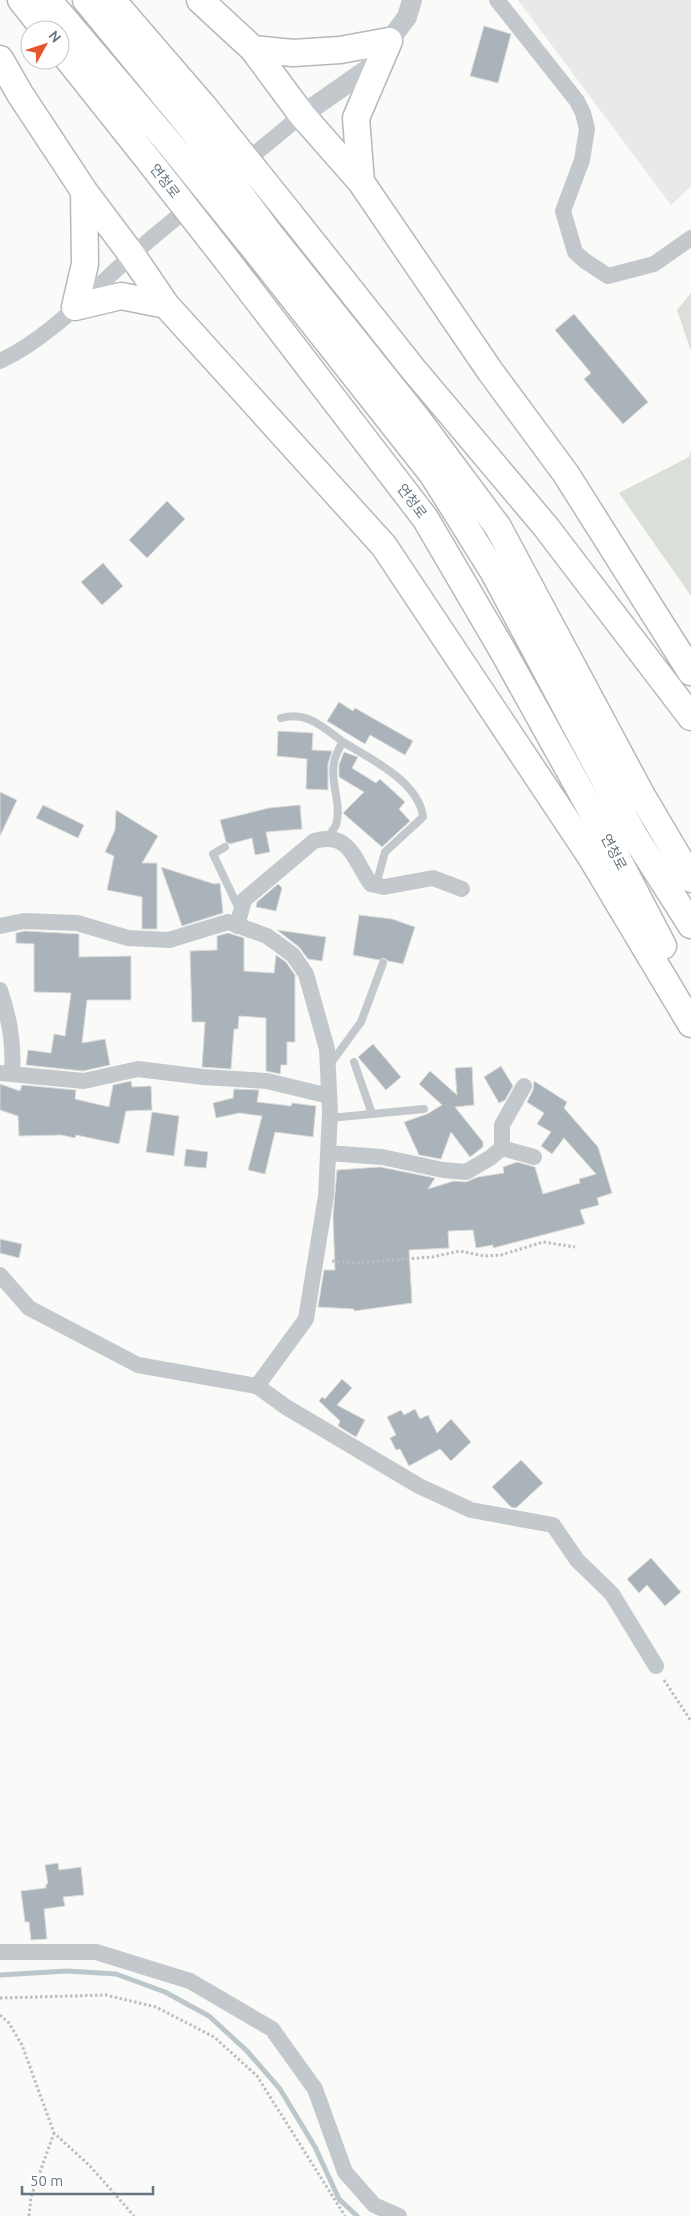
<svg xmlns="http://www.w3.org/2000/svg" width="691" height="2216" font-family="Ubuntu,'Noto Sans KR',sans-serif">
<style>
.built{fill:#e8e9e9}
.green{fill:#dadfd7}
.lines{fill:none;stroke-linecap:round;stroke-linejoin:round}
.stream{stroke:#bbc7cb;stroke-width:5}
.building{fill:#aab3b9;stroke:#dcdcda}
.trunk-casing{stroke:#b4b9bd;stroke-width:29}
.path{stroke:#bbbfc2;stroke-width:3;stroke-dasharray:2.5 2.5;stroke-linecap:butt}
.service{stroke:#c3c8cc;stroke-width:8}
.minor{stroke:#c3c8cc;stroke-width:16}
.tertiary{stroke:#c3c8cc;stroke-width:20}
.trunk{stroke:#fff;stroke-width:26}
.trunk-bridge-casing{stroke:#b4b9bd;stroke-width:29;stroke-linecap:butt}
.trunk-bridge{stroke:#fff;stroke-width:26}
.labels{text-anchor:middle;dominant-baseline:central;stroke-width:5;stroke-linejoin:round;paint-order:stroke}
.street-label{font-size:14px;fill:#657683;stroke:#fff}
</style>
<rect width="100%" height="100%" fill="#fafaf8"/>
<!-- built -->
<path class="built" d="M518,0H691V186L671,205Z"/>
<!-- green -->
<path class="green" d="M691,293V351L677,310Z
M691,450V596L619,493L689,457Z"/>
<g class="lines">
<!-- stream -->
<path class="stream" d="M0,1975L67,1971L116,1974L165,1992L209,2016L247,2051L280,2089L315,2147L339,2199L357,2216"/>
</g>
<!-- building -->
<path class="building" d="M484,26L511,34L498,83L470,76Z
M574,314L648,402L623,424L584,379L591,373L555,330Z
M167,501L185,519L147,558L129,540Z
M103,563L123,586L102,605L81,582Z
M339,702L353,711L355,708L413,741L405,755L370,735L365,744L327,721Z
M278,731L313,733L312,750L332,751L328,764V790L306,789L307,759L277,756Z
M344,752L358,757L352,768L376,783L380,779L405,802L399,809L410,821L382,847L343,813L364,792L339,777V765Z
M0,792L17,800L0,836Z
M43,805L84,825L78,838L36,818Z
M300,805L302,829L266,832L270,852L255,855L252,838L230,844L226,842L220,820L269,808Z
M116,810L158,836L142,863H157V929H142V897L107,890L114,856L105,852L115,830Z
M161,867L214,884L220,883L223,913L182,926Z
M278,884L282,888L276,911L256,907L257,902Z
M359,915L392,919L415,927L403,964L388,961L384,958L379,960L353,955Z
M277,930L326,937L322,961L308,959L299,947Z
M25,931L79,934V957L131,956V1000H87L82,1043L105,1039L110,1065L83,1071L26,1065L28,1050L51,1053L54,1034L65,1036L71,993L34,992V944L16,943V933Z
M228,933L244,938V971L274,973L276,955L286,962L295,975V1042H287V1065H281L280,1074L266,1071V1018L239,1016L238,1029H234L231,1069L202,1067L205,1022H192L190,951L217,950V936Z
M373,1044L401,1077L386,1090L358,1057Z
M501,1066L513,1086L505,1100L499,1103L484,1077Z
M472,1067L474,1105L455,1107L483,1142V1147L470,1157L451,1132L441,1159L419,1155L404,1122L427,1114L442,1105L419,1084L430,1071L457,1095L455,1068Z
M131,1081L132,1087L151,1086L152,1110L126,1111L119,1144L76,1135L75,1138L61,1135L19,1136L18,1116L0,1110V1084L20,1091L22,1085L76,1090L75,1099L109,1107L113,1085Z
M534,1081L567,1102L564,1108L598,1147L612,1193L597,1198L599,1205L580,1210L585,1224L493,1248V1245L476,1248L473,1230L448,1231L449,1248L409,1250L412,1303L354,1311V1309L318,1307L324,1270H335L333,1216L337,1170L380,1167L435,1178L428,1189L454,1181L466,1182L478,1177L504,1173L503,1167L517,1162L535,1167L543,1194L580,1183L579,1179L596,1174L564,1138L552,1154L541,1146L551,1132L537,1124L544,1113L527,1102L533,1090Z
M234,1089L259,1090L257,1102L291,1106L292,1103L316,1106L313,1137L275,1132L265,1174L248,1170L262,1116L239,1113L216,1118L213,1103L233,1098Z
M152,1112L179,1116L174,1156L146,1152Z
M186,1149L208,1152L206,1168L184,1166Z
M0,1239L22,1244L19,1258L0,1253Z
M342,1379L352,1388L337,1405L365,1420L356,1437L338,1426L340,1421L319,1401L322,1397L325,1399Z
M415,1409L420,1419L428,1415L437,1433L451,1419L471,1442L451,1461L440,1449L409,1466L400,1449L396,1450L390,1438L396,1435L387,1417L401,1410L404,1415Z
M521,1460L543,1483L516,1508L511,1507L492,1487Z
M651,1558L681,1592L665,1606L647,1585L639,1593L627,1579Z
M58,1863L59,1870L81,1867L84,1895L63,1897L65,1906L44,1909L47,1939L31,1940L29,1922H25L21,1891L46,1888V1884H48L45,1865Z"/>
<g class="lines">
<defs>
<path id="trunk" d="M21,0L45,30
M48,0L170,144
M86,0L192,129
M112,0L205,108
M200,0L253,49L302,115L361,182L490,371L566,474L691,672
M60,49L150,162
M253,49L293,53L340,50L389,41
M0,59L20,94L84,191L132,255L166,305L384,546L591,857L691,1024
M361,182L356,118L389,41
M84,191L85,264L75,307L121,296L166,305
M290,214L413,369L546,527L691,717
M269,233L416,417L498,527L641,794L691,879
M253,247L433,475L493,571L635,837L691,925
M226,259L425,518L504,653L609,842L663,946"/>
</defs>
<!-- trunk casing -->
<use href="#trunk" class="trunk-casing"/>
<!-- path -->
<path class="path" d="M332,1261L353,1263L432,1257L460,1251L484,1256L501,1255L543,1242L575,1247
M664,1680L691,1721
M0,1998L106,1995L156,2007L214,2037L257,2076L345,2216
M0,2015L9,2023L22,2045L54,2133L90,2166L134,2216
M29,2216L31,2197L54,2133"/>
<!-- service -->
<path class="service" d="M281,718C307,711 323,727 343,742
M327,838C330,834 334,829 336,825C344,796 321,774 343,742C371,759 419,782 423,817L385,852L376,885
M225,847L213,854L239,909
M354,1062L372,1114
M331,1063L361,1022L383,963
M330,1118L424,1109"/>
<!-- minor -->
<path class="minor" d="M497,0L577,101L583,113L587,129L582,160L563,211L575,252L585,261L608,276L654,264L691,238
M240,166L302,115
M0,361C48,339 91,292 130,257C157,232 187,210 215,186
M0,926L24,921L77,923L128,938L169,940L228,922L267,936L293,955L306,974L327,1049L330,1113L326,1196L306,1319L257,1386
M237,926L244,900L314,841C351,831 354,861 371,884L384,887L433,878L462,889
M0,990C9,1016 14,1045 12,1073
M0,1073L84,1081L138,1069L203,1077L267,1081L329,1096
M502,1148L534,1157
M328,1153L382,1157L443,1170L466,1172L490,1158L502,1148V1125L524,1086
M0,1275L29,1308L138,1365L257,1386L286,1407L419,1486L471,1510L553,1525L577,1560L612,1594L656,1666L640,1640
M0,1952H96L190,1981L272,2029L315,2089L345,2172L374,2205L399,2216"/>
<!-- tertiary -->
<path class="tertiary" d="M302,115L368,69L407,17L412,0"/>
<!-- trunk -->
<use href="#trunk" class="trunk"/>
<defs>
<path id="trunk-bridge" d="M205,108L290,214
M192,129L269,233
M170,144L253,247
M150,162L226,259"/>
</defs>
<!-- trunk-bridge casing -->
<use href="#trunk-bridge" class="trunk-bridge-casing"/>
<!-- trunk-bridge -->
<use href="#trunk-bridge" class="trunk-bridge"/>
</g>
<g class="labels">
<!-- street labels -->
<g class="street-label">
<text transform="translate(165 181) rotate(52)">연청로</text>
<text transform="translate(412 501) rotate(53)">연청로</text>
<text transform="translate(614 852) rotate(62)">연청로</text>
</g>
</g>
<!-- north arrow -->
<g transform="translate(45 45) rotate(50)"><circle r="24" fill="#ffffff" stroke="#c1c8cd"/>
<path d="M0-4L9 19L0 12L-9 19Z" fill="#e4572e"/>
<text y="-8" font-size="14" font-weight="bold" text-anchor="middle" fill="#657683">N</text>
</g>
<!-- scale -->
<path d="M22 2186v8h131v-8" fill="none" stroke="#657683" stroke-width="2.5"/>
<text x="30" y="2186" font-size="15" fill="#657683" stroke="#ffffff" stroke-width="4" paint-order="stroke">50 m</text>
</svg>
